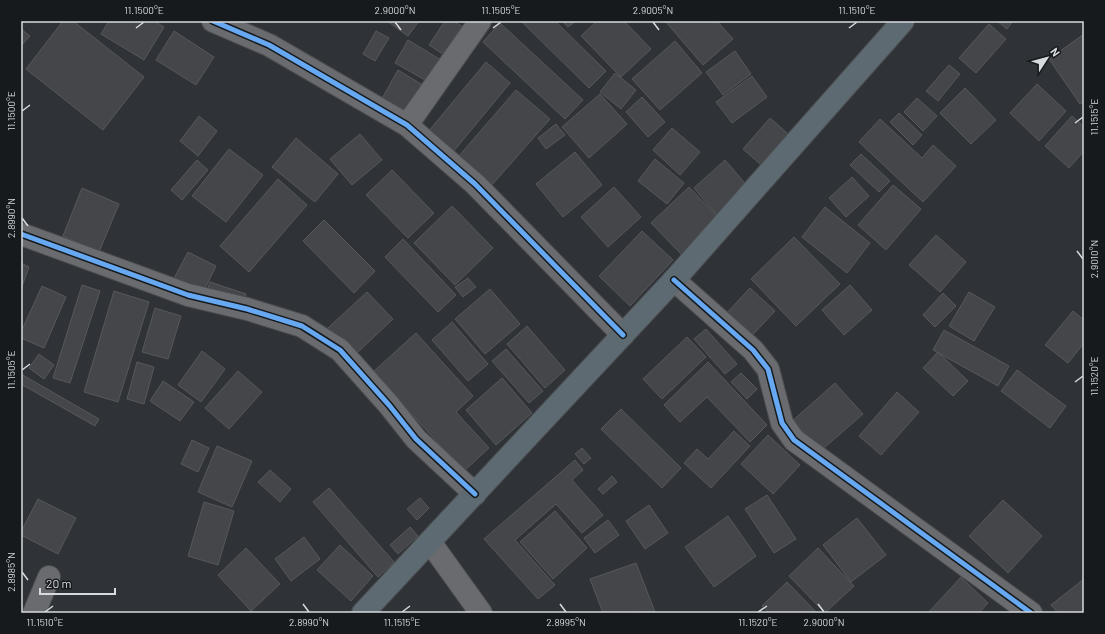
<svg xmlns="http://www.w3.org/2000/svg" width="1105" height="634" font-family="Barlow,sans-serif">
<style>
.building{fill:#44464a;stroke:#57585b}
.lines{fill:none;stroke-linecap:round;stroke-linejoin:round}
.street-casing{stroke:#4b4d50;stroke-width:24}
.highway-casing{stroke:#4b4d50;stroke-width:24}
.street{stroke:#696b6e;stroke-width:22}
.highway{stroke:#5d6a71;stroke-width:22}
.cycleway-casing{stroke:#171a1d;stroke-width:8}
.cycleway{stroke:#66a8f1;stroke-width:5}
.ticks{fill:none;stroke:#d7dbe0;stroke-width:1.5}
.neatline{fill:none;stroke:#d7dbe0;stroke-width:1.5}
.ticks-label{font-size:10px;text-anchor:middle;fill:#d7dbe0}
</style>
<rect width="100%" height="100%" fill="#2f3236"/>
<!-- building -->
<path class="building" d="M63,21H73L144,77L103,130L26,69Z
M109,21H154L164,27L144,60L101,34Z
M387,21H419L408,36Z
M445,21H454L470,32L452,60L429,45Z
M521,21H555L606,71L589,88Z
M562,21H576L568,27Z
M597,21H624L651,49L621,77L581,36Z
M665,21H717L733,39L703,65Z
M997,21H1013L1007,29Z
M500,23L583,100L565,119L483,42Z
M989,24L1006,39L976,73L959,58Z
M21,29L30,36L21,46Z
M174,31L214,57L196,85L156,60Z
M376,31L389,38L375,61L363,54Z
M1084,34V102L1080,104L1049,59Z
M408,40L446,63L434,85L395,63Z
M675,41L702,73L660,110L632,79Z
M735,51L751,74L723,95L706,72Z
M486,62L510,83L453,152L428,132Z
M949,65L960,74L938,101L926,91Z
M398,70L426,87L408,118L380,102Z
M615,73L636,90L621,109L600,92Z
M752,76L767,97L732,123L716,102Z
M1037,84L1066,111L1039,141L1010,113Z
M965,88L996,120L971,144L940,113Z
M516,90L550,119L491,186L458,157Z
M600,94L627,124L589,158L562,127Z
M642,97L665,122L648,137L626,112Z
M917,98L937,116L923,131L904,112Z
M899,113L922,135L913,145L890,122Z
M199,116L217,131L198,156L180,141Z
M1072,116L1084,127V151L1069,168L1045,146Z
M770,118L795,140L768,171L743,149Z
M880,119L922,158L933,145L956,166L923,202L859,142Z
M556,124L565,135L546,149L538,138Z
M672,128L700,152L680,175L653,150Z
M360,134L382,160L352,185L330,159Z
M296,138L338,174L315,202L272,167Z
M229,149L263,175L226,222L192,196Z
M575,152L602,185L563,217L536,184Z
M861,154L890,181L879,192L850,165Z
M655,159L684,183L667,204L638,181Z
M197,160L208,170L182,200L171,190Z
M725,160L749,188L718,216L694,188Z
M392,170L434,213L408,238L366,195Z
M852,177L869,196L846,217L829,198Z
M278,179L307,205L249,272L220,246Z
M893,185L921,209L886,250L858,225Z
M614,187L641,217L608,247L581,217Z
M689,187L721,220L683,256L651,223Z
M82,188L119,204L99,252L63,236Z
M452,206L493,248L455,285L414,243Z
M825,207L870,243L847,273L802,237Z
M324,220L375,271L354,293L303,241Z
M642,231L673,260L630,306L599,276Z
M936,235L966,262L940,292L909,265Z
M794,237L840,284L796,326L751,279Z
M403,239L456,295L438,312L385,257Z
M188,252L216,266L200,299L171,284Z
M21,263L29,267L21,289Z
M468,278L476,287L463,297L455,287Z
M210,282L246,294L242,306L206,294Z
M82,285L100,291L70,383L53,378Z
M850,285L872,310L844,335L822,310Z
M42,286L66,297L44,348L21,338V332Z
M750,288L775,311L748,340L723,317Z
M490,289L520,324L485,354L455,319Z
M114,291L149,302L118,402L84,392Z
M367,292L393,319L342,367L316,339Z
M969,292L995,307L974,341L949,326Z
M943,293L956,306L935,327L923,315Z
M155,308L181,316L168,359L142,352Z
M1073,311L1084,320V343L1068,363L1045,345Z
M452,322L488,364L468,381L432,340Z
M527,326L565,370L545,388L507,344Z
M706,329L737,364L725,374L694,339Z
M944,330L1009,366L998,386L933,350Z
M416,333L473,396L456,412L489,448L464,471L373,372Z
M687,337L706,357L662,399L643,379Z
M506,349L543,391L529,403L492,361Z
M202,351L225,369L201,402L178,385Z
M938,352L968,381L953,396L923,368Z
M39,354L54,365L44,379L29,368Z
M137,362L154,367L144,404L127,399Z
M708,362L767,425L750,442L707,397L680,422L664,405Z
M1017,370L1066,406L1050,428L1001,391Z
M238,371L262,392L229,429L205,408Z
M741,373L757,389L747,399L731,382Z
M21,374L99,419L95,426L21,384Z
M502,378L532,413L496,445L466,410Z
M163,381L194,402L180,421L150,401Z
M835,383L863,414L817,454L790,423Z
M897,392L919,412L881,455L859,436Z
M621,409L681,468L662,488L601,429Z
M734,431L750,446L711,488L684,463L697,449L708,459Z
M768,435L800,465L773,494L741,464Z
M192,440L209,448L198,472L181,464Z
M217,446L252,461L232,507L198,492Z
M582,448L591,458L584,464L575,454Z
M575,460L583,470L572,480L603,515L582,533L556,504L515,540L555,585L538,599L484,539Z
M270,470L291,489L280,502L258,482Z
M612,476L617,482L603,494L598,489Z
M329,488L394,562L378,577L313,502Z
M767,495L796,539L774,553L745,509Z
M420,498L429,508L417,520L407,509Z
M38,499L76,518L58,554L21,535V532Z
M1003,500L1042,536L1008,573L969,536Z
M204,502L234,511L218,565L188,556Z
M649,505L668,533L645,549L626,521Z
M555,511L587,548L553,579L520,542Z
M728,516L756,556L714,587L685,547Z
M857,518L886,555L851,582L823,545Z
M608,520L619,535L595,553L584,538Z
M410,527L418,536L398,554L390,545Z
M304,537L320,559L291,581L275,559Z
M340,545L373,576L351,601L317,570Z
M246,548L280,584L251,611L218,575Z
M818,548L854,586L825,613L789,576Z
M636,563L655,612L603,613L590,579Z
M961,577L988,603L979,613H928Z
M1084,579V613H1058L1051,605Z
M787,582L817,613H769L762,606Z"/>
<g class="lines">
<defs>
<path id="street" d="M213,21L269,45L407,125L475,184L623,335
M407,125L480,21
M21,234L188,295L247,309L302,326L340,350L389,405L416,439L475,494
M674,280L753,350L768,369L782,423L794,440L1031,613
M430,542L481,613
M34,613L49,577"/>
<path id="highway" d="M363,613L674,280L903,21"/>
</defs>
<!-- street casing -->
<use href="#street" class="street-casing"/>
<!-- highway casing -->
<use href="#highway" class="highway-casing"/>
<!-- street -->
<use href="#street" class="street"/>
<!-- highway -->
<use href="#highway" class="highway"/>
<defs>
<path id="cycleway" d="M213,21L269,45L407,125L475,184L623,335
M21,234L188,295L247,309L302,326L340,350L389,405L416,439L475,494
M674,280L753,350L768,369L782,423L794,440L1031,613"/>
</defs>
<!-- cycleway casing -->
<use href="#cycleway" class="cycleway-casing"/>
<!-- cycleway -->
<use href="#cycleway" class="cycleway"/>
</g>
<!-- ticks -->
<path class="ticks" d="M395,22L401,30M653,22L659,30M136,28L144,22M493,28L501,22M849,28L857,22M22,111L30,105M1075,123L1083,117M22,218L28,226M1077,251L1083,259M22,370L30,364M1075,382L1083,376M22,572L28,580M303,604L309,612M560,604L566,612M818,604L824,612M45,612L53,606M402,612L410,606M758,612L767,606"/>
<!-- border -->
<rect width="1105" height="634" fill="none" stroke="#171a1d" stroke-width="44"/>
<!-- north arrow -->
<g transform="translate(1047 58) rotate(54)" stroke="#171a1d" stroke-width="3" paint-order="stroke">
<path d="M0-3L7 15L0 10L-7 15Z" fill="#d7dbe0"/>
<text y="-6" font-size="11" font-weight="bold" text-anchor="middle" fill="#d7dbe0">N</text>
</g>
<!-- scale -->
<path d="M40 588v6h75v-6" fill="none" stroke="#d7dbe0" stroke-width="2"/>
<text x="46" y="588" font-size="12" fill="#d7dbe0" stroke="#171a1d" stroke-width="3" paint-order="stroke">20 m</text>
<rect x="22" y="22" width="1061" height="590" class="neatline"/>
<g class="ticks-label">
<text x="144" y="14">11.1500°E</text>
<text x="395" y="14">2.9000°N</text>
<text x="501" y="14">11.1505°E</text>
<text x="653" y="14">2.9005°N</text>
<text x="857" y="14">11.1510°E</text>
<text transform="translate(11 111) rotate(-90)" y="4">11.1500°E</text>
<text transform="translate(1094 117) rotate(-90)" y="4">11.1515°E</text>
<text transform="translate(11 218) rotate(-90)" y="4">2.8990°N</text>
<text transform="translate(1094 259) rotate(-90)" y="4">2.9010°N</text>
<text transform="translate(11 370) rotate(-90)" y="4">11.1505°E</text>
<text transform="translate(1094 376) rotate(-90)" y="4">11.1520°E</text>
<text transform="translate(11 572) rotate(-90)" y="4">2.8985°N</text>
<text x="45" y="626">11.1510°E</text>
<text x="309" y="626">2.8990°N</text>
<text x="402" y="626">11.1515°E</text>
<text x="566" y="626">2.8995°N</text>
<text x="758" y="626">11.1520°E</text>
<text x="824" y="626">2.9000°N</text>
</g>
</svg>
